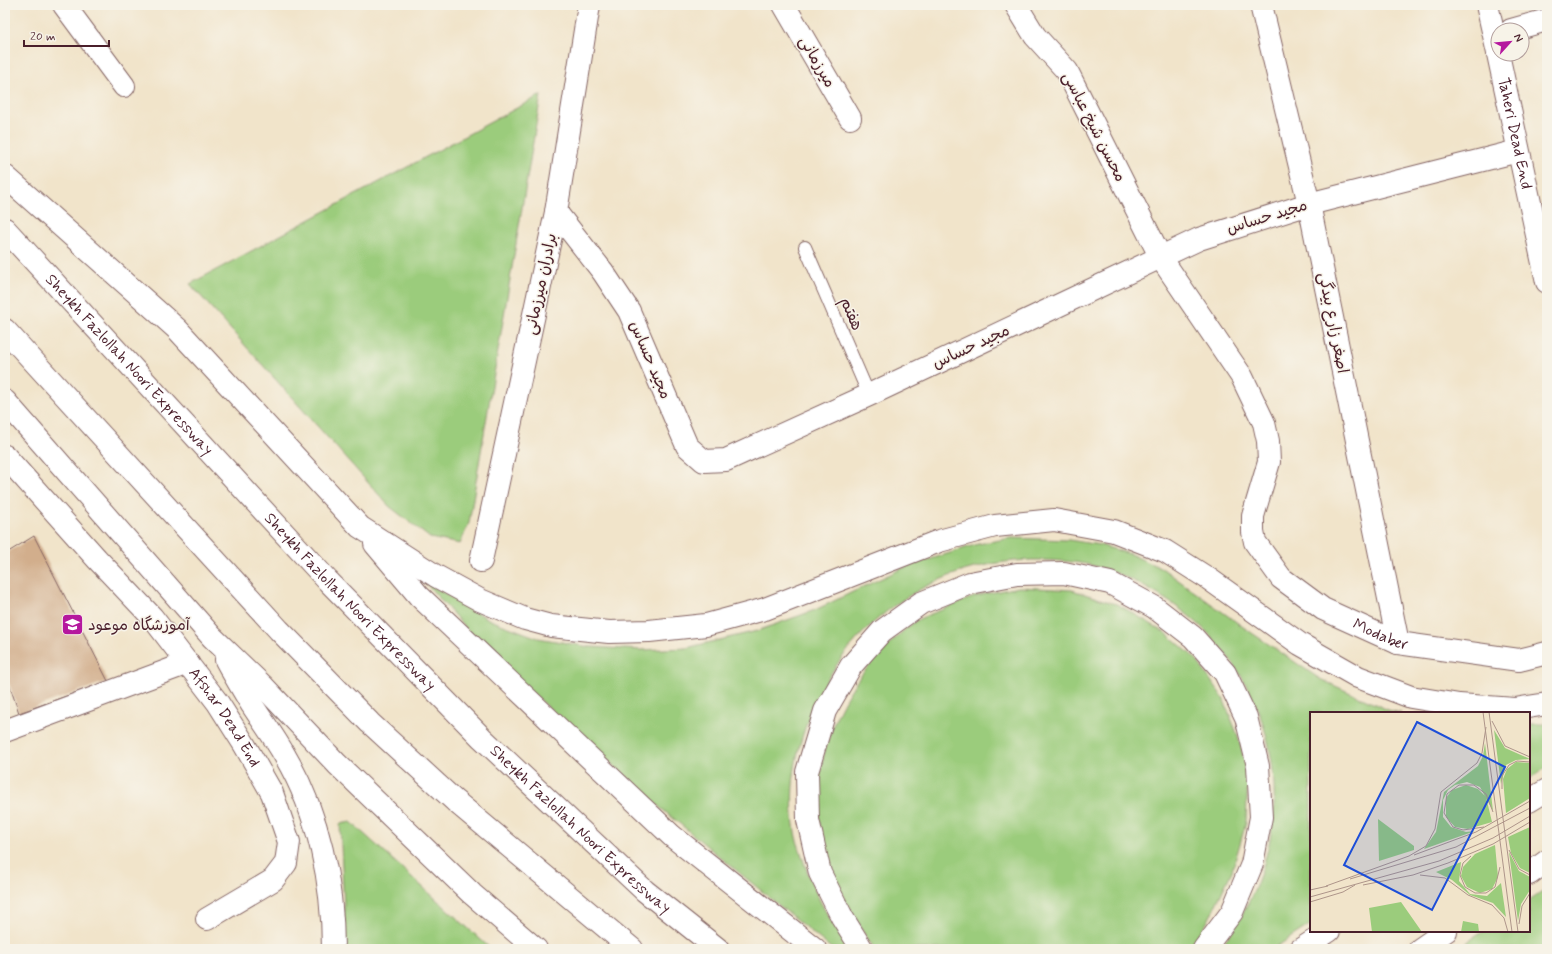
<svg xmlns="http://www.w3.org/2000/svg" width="1552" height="954" font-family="Mynerve,'Playpen Sans Arabic',sans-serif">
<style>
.green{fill:#9bcc7c;stroke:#727654}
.building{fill:#d2ae8c}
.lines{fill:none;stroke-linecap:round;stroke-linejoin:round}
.service-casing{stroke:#846463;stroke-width:14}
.minor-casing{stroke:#846463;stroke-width:24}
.trunk-casing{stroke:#846463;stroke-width:24}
.service{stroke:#fff;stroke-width:12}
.minor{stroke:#fff;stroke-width:22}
.trunk{stroke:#fff;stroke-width:22}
.labels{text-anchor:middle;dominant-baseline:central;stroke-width:3;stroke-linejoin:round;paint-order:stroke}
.street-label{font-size:16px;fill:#4a1f2b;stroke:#f7f3e8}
.poi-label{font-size:16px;fill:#4a1f2b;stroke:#f7f3e8;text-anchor:start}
.inset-road{fill:none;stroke:#ae958a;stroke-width:1}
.view{fill:#1d4ed8;fill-opacity:0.15;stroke:#1d4ed8;stroke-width:2}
.inset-edge{fill:none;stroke:#4a1f2b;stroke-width:2}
</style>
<rect width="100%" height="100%" fill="#f7f3e8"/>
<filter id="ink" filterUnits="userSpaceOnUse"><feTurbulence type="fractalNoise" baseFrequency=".025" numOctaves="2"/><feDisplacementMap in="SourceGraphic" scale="8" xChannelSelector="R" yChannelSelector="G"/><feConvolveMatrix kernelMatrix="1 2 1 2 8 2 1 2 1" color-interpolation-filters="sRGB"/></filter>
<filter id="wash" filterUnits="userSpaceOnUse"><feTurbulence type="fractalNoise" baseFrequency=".012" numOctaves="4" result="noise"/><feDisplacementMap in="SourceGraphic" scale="16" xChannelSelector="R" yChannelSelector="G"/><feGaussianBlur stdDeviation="0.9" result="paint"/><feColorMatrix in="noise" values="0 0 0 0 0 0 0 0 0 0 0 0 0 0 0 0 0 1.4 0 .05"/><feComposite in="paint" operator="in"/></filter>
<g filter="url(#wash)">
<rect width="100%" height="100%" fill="#f1e4ca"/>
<!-- green -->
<path class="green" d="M541,95L469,523L460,544L430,538L389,506L190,284Z
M1011,538L1069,540L1100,545L1130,554L1163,569L1246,629L1320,679L1388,710L1401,713H1311V924L1273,949H1219C1225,940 1232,932 1238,922C1274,861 1285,792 1263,724C1246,672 1212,628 1165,599C1145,586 1124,575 1102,568C1079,561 1055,560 1032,560C940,562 860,613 819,695C798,737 787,785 795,832C796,839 799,846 801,853C806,870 813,887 821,903C829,919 840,934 850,949H832L657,805L486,651L424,581L490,620L538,638L590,647L641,650L686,648L757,631L815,610L903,568L978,544Z
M1019,587L1072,590L1119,605L1166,633L1195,658L1223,698L1238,736L1248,775L1246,823L1232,871L1208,921L1189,949H875C866,938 859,925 852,913C843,897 835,881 829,864C805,793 824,712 876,658C888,646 906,626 921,618C928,615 936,612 944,609C955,605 966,599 978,596C991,592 1005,590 1019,587Z
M1529,724H1547V767L1529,779Z
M351,822L491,949H346L340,824Z
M1547,889V949H1457L1484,931H1529V901Z"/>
<g id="blocks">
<!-- building -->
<path class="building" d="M34,536L108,681L19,713L5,672V554Z"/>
</g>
</g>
<g filter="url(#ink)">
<use href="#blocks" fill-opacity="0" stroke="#846463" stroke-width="1"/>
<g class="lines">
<defs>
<path id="service" d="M805,247L869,395"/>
<g id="minor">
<path d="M64,5L124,86"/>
<path d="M784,5L850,118"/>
<path id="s1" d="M1016,5L1035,36L1067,71L1161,258L1242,377L1264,423L1268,441L1269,462L1253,516V532L1255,542L1281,578L1323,609L1398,643L1519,660L1547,653"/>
<path d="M1261,5L1309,204L1398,643"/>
<path d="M1487,5L1498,53"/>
<path d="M1511,30L1547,20"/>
<path id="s2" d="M1498,54L1547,282"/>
<path d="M556,212L603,272L629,311L687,446L704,461L726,460L869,395L1199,239L1309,204L1518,151"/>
<path id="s3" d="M5,456L97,559L152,617L218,703L244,744L272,793L289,842L286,863L273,880L207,919"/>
<path d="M481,561L556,212L589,5"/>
<path d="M5,731L188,663"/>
</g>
<g id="trunk">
<path d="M5,176L177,329L360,527L436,576L480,600L525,619L551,626L609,632L649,631L706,625L765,609L939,541L995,526L1054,520L1114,531L1165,551L1209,579L1300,644L1358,677L1411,697L1459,705L1515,709L1547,704"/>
<path id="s4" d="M5,229L328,581L482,738L645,891L718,949"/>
<path d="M5,330L279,630L370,723L455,801L632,949"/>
<path d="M5,401L212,637L264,687L337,764L472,894L536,949"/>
<path d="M375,544L419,596L672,836L815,949"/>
<path d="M226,660C234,675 243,690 252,705C263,722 275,738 285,756C319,814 333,883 333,949"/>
<path d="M1529,801L1547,790"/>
<path d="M1529,874L1547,861"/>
<path d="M862,949L842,917L820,873L808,820L807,772L825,711L851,666L882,631L921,603L970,583L1017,574L1064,573L1110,583L1154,607L1193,637L1225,673L1246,717L1258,766L1261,817L1252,864L1232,912L1204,949"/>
<path d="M1301,949L1329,931"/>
<path d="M1420,949L1446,931"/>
</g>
</defs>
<!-- service casing -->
<use href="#service" class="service-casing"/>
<!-- minor casing -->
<use href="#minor" class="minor-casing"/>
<!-- trunk casing -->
<use href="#trunk" class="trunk-casing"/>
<!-- service -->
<use href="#service" class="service"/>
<!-- minor -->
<use href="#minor" class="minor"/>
<!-- trunk -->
<use href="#trunk" class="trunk"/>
</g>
</g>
<!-- icons -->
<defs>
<symbol id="school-square" viewBox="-11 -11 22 22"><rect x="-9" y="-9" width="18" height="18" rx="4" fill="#b5179e" stroke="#f7f3e8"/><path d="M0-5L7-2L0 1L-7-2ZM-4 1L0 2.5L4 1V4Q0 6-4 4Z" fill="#fff"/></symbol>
</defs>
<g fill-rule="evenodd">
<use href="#school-square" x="60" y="612" width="25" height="25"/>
</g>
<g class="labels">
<!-- street labels -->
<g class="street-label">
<text transform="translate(817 62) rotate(60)">میرزمانی</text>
<text transform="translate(1094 127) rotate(63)">محسن شیخ عباسی</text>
<text stroke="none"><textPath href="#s2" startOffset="81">Taheri Dead End</textPath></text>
<text transform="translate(1267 217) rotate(-17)">مجید حساس</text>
<text transform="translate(541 284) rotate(-78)">برادران میرزمانی</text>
<text transform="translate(851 314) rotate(67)">هفتم</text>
<text transform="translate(1333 323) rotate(79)">اصغر زارع بیدگی</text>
<text transform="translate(971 347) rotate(-25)">مجید حساس</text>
<text transform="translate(650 360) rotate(67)">مجید حساس</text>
<text stroke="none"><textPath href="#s4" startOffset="184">Sheykh Fazlollah Noori Expressway</textPath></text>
<text stroke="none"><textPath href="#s4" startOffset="508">Sheykh Fazlollah Noori Expressway</textPath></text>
<text stroke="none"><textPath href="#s1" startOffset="770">Modaber</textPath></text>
<text stroke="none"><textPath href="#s3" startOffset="342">Afshar Dead End</textPath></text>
<text stroke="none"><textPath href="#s4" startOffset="832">Sheykh Fazlollah Noori Expressway</textPath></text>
</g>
<!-- poi labels -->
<g class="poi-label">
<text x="88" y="625">آموزشگاه موعود</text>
</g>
</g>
<!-- overview -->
<g transform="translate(1310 712)">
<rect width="220" height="220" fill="#f1e4ca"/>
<path d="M184,18L195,36L220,47L206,48L196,53L191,72ZM175,31L183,99L170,75L157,70L145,73L138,78L133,88V105L141,115L156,120L165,119L114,137L126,120L134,80L168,54L173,44ZM206,50L220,51V86L196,101L193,67L197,57ZM156,73L168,77L176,85L182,110L158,117L145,115L136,105V86L142,78ZM68,107L104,134V138L69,149ZM220,115V161L210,156L201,141L198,125ZM185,133L188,165L182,177L170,181L157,175L151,164L153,155L165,142ZM199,140L209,159L220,165V178L211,192L208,209ZM151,150L149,169L160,182L177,184L191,171L196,205L183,191L160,183L142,168L126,160ZM91,190L112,220H62L59,196ZM153,209L168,212L169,220H151Z" fill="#9bcc7c"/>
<path class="inset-road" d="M173,0L202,220M179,0L208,220M182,9L195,34L220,45M192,77V64L199,53L207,49L220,50M174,115L153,118L143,115L134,101L137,82L149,73H164L176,82L183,100M199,138L209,157L220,163M104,143L166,120L220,89M161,144L153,151L150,163L155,175L165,181H176L185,175L190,155M110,163L135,166L158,183L182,193L194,206L198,220M40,167L146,135L220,96M53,173L103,163L138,151L183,132L220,110M16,174L99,144L116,134L125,117L131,80L167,51L172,41L176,15M0,178L18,174M0,185L129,149L183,126L220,104M0,190L33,180L45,173M209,212L212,194L220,181"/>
<path class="view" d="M107,10L195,55L122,198L34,153Z"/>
<rect width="220" height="220" class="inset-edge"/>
</g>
<!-- margin -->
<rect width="1552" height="954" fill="none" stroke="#f7f3e8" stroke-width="20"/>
<!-- north arrow -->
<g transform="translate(1510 42) rotate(63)"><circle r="19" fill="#f7f3e8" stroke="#b29e9c"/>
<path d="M0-3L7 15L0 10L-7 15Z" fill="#b5179e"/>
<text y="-6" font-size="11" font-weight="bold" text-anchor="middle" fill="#4a1f2b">N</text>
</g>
<!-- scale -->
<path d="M24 40v6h85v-6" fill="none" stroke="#4a1f2b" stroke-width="2"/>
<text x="30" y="40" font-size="12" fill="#4a1f2b" stroke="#f7f3e8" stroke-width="3" paint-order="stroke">20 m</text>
</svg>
